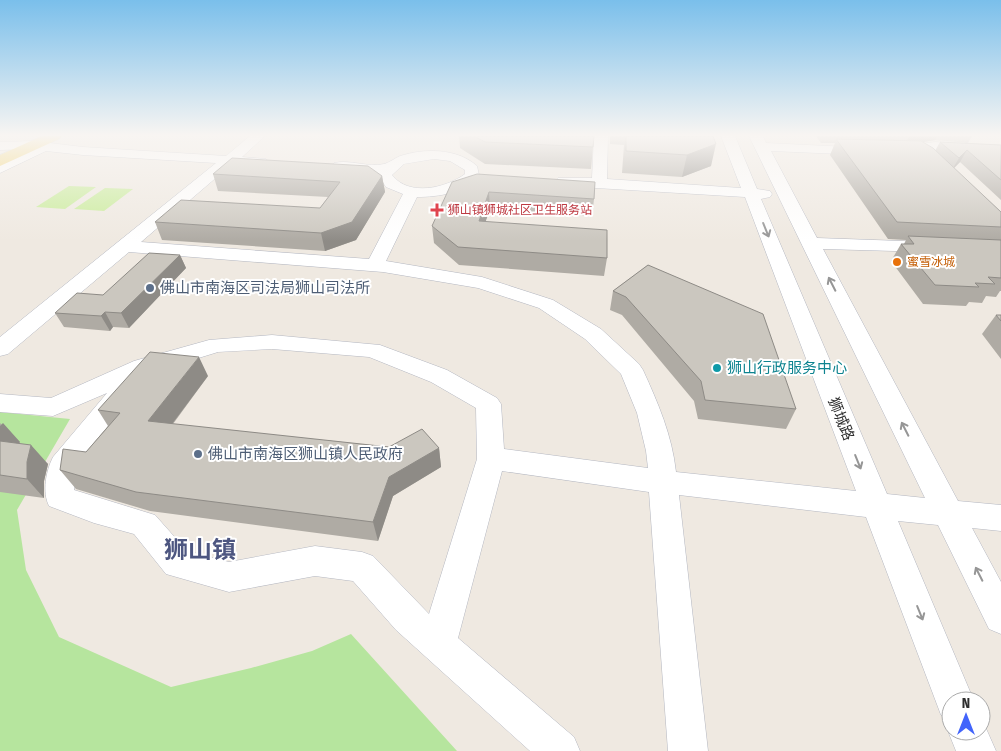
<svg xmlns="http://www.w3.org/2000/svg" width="1001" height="751" font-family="'Fira Sans Condensed','Noto Sans SC',sans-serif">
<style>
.green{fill:#b6e59e}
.pitch{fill:#c9ec9a}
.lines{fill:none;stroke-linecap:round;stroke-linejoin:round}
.minor-casing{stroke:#b4b7c1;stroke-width:1}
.major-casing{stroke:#c9c9c9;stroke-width:1}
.minor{fill:#fff;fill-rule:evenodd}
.major{fill:#f2d163;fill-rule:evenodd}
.wall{fill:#afaba4}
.shaded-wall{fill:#8e8b86}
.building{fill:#cbc7bf;stroke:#8e8b86}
.oneway{stroke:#969696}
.health-dot{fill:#e0444e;stroke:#fff;stroke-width:2}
.food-dot{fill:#e8710a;stroke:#fff;stroke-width:2}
.service-dot{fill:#5c6f8a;stroke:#fff;stroke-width:2}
.culture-dot{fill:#0f9aa8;stroke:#fff;stroke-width:2}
.labels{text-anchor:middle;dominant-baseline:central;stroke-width:4;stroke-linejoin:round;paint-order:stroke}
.far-health-label{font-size:12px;fill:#be3a42;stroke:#fff;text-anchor:start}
.far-food-label{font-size:12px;fill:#c56008;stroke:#fff;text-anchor:start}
.service-label{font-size:15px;fill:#4e5e75;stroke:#fff;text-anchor:start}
.culture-label{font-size:15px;fill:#0d838f;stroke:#fff;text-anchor:start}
.street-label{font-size:15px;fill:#2e2e2e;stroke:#fff}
.near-district-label{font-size:24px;font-weight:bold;fill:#4d5680;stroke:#fff}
</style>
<rect width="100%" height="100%" fill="#efe9e1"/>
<!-- green -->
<path class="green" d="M0,412L70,419L17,510L26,570L59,637L171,687L251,668L312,651L351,634L457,751H0Z"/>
<!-- pitch -->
<path class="pitch" d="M69,186L96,187L65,209L36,207Z
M105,188L133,189L104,211L74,209Z"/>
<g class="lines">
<defs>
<path id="minor" d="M250,136H265L242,157L266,159L268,162L266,165L232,164L141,242L369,259L403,194L386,187L378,175L379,173L339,170L334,169L332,166L334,163C350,159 368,168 384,164C389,163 395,158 400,156C425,148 457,148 477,166L479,175C467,193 438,197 417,197L386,261L482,277L553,300L601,329L639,364L643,370C658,403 672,435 676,472L856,491L745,197L563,186L558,184L555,181L558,178H592L594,136H608L607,179L741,188L721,136H735L757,189L770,191L772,194L770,197L761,199L887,494L925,498L749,136H763L766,143L870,148L872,151L870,154L865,155L771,151L817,238L931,242L937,243L940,247L937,251L931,252L823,249L958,501L1001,505V531L972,528L1001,582V634L989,629L938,525L898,521L974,701H951V718L941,715L866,517L679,495L708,751H668L649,492L502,471L458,638L574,737L580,751H530L396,630L353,581L315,576L229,592L166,574L134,534L94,523L49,506C42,492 46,471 53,457L107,393L53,416L0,412V394L51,398L134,361L209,340L272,335L380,345L447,370L497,398L501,404L504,449L648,468L646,451L637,413L621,374L585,339L539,308L478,288L383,272L129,252L8,354L0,356V337L216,163L83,155L46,151L0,173V163L28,149L0,150V142L33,141L83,147L226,156ZM434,159L450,161L465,170V174C446,188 409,197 392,175L404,164ZM272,349L369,357L431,382L476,408L477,459L429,614L373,556L362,552L315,546L229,562L187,551L155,515L74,490L77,468L134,391L131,385L126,384L150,373L218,352Z
M935,142L1001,147V155L935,150L899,155L892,151L899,147Z
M981,717L996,751H956L948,731L951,724V731H981Z"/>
<path id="major" d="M42,136H62L59,139L0,166V155Z"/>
</defs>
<!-- minor casing -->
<use href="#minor" class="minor-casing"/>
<!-- major casing -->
<use href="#major" class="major-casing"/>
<!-- minor -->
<use href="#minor" class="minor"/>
<!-- major -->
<use href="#major" class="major"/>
</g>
<!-- wall -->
<path class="wall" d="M459,136H594L591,169L485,164L460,148Z
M610,136H713L711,166L682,177L622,173L624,145L610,144Z
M816,136H972L968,143L935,140L923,142L935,151L940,142L1001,145V200L960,162L954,168L1001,212V291H1000L996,297L986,296L982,303L969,302L966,306L923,304L891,261L901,244H904L906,240L888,239L830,155L835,143H821Z
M213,174L382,176L385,192L356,240L325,251L162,240L155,222L320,208L328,197L218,191Z
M477,174L594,199L592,216L490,209L485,222L607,258L604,276L459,265L434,243L432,226Z
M180,255L186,268L129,328L113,327L110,331L64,327L55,313L103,295Z
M648,265L796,409L786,429L698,419L694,401L622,315L610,310L613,291Z
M996,315H1001V359L982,334Z
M208,376L173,424L389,447L439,448L441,467L393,496L378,541L150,511L76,489L60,470L86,452L108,426L98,410Z
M0,423L20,442L19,444L48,464L44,481V498L0,492Z"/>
<!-- shaded-wall -->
<path class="shaded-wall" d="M909,136H937L935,140L905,145Z
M716,144L711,166L682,177L687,155Z
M967,150L960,162L952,170L959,158Z
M382,176L385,192L356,240L325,251L321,233Z
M489,192L490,209L480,238L479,221Z
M180,255L186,268L129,328L121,313Z
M105,312L113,327L110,331L101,316Z
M199,357L208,376L160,440L148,421Z
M3,423L20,442L4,459L0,455V426Z
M31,445L48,464L44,481V498L27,479V462Z
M439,448L441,467L393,496L378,541L373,522L389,477Z"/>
<!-- building -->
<path class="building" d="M474,136H594L593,147L485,142Z
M626,136H713L716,144L687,155L626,151Z
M836,139L921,141L933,148L1001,212V227L897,222Z
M940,142L1001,145V180L967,150L959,158Z
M232,158L368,166L382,176L352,222L321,233L155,222L181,200L320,208L340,182L213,174Z
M477,174L595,182L594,199L489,192L479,221L607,230V258L458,247L432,226L452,182Z
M908,236L1001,240V278L988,277L995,284L975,283L979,287L935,285L901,244H914Z
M149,253L180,255L121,313L105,312L101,316L55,313L77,293L103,295Z
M648,265L763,314L796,409L705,400L701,381L626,297L613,291Z
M996,315H1001V321Z
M150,352L199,357L148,421L389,447L422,429L439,448L389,477L373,522L136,492L60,470L63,449L86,452L120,413L98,410Z
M0,441L31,445L27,462V479L0,475Z"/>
<!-- one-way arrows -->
<defs><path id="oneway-shaft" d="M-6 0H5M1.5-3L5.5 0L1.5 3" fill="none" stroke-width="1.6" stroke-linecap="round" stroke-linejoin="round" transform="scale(1.25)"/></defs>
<g class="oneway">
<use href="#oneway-shaft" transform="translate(766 230) rotate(68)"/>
<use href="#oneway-shaft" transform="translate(832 284) rotate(-117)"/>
<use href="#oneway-shaft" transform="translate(905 429) rotate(-117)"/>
<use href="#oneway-shaft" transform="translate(858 462) rotate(68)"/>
<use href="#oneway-shaft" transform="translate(979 574) rotate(-117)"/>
<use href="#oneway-shaft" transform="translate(920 613) rotate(68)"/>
</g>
<!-- sky -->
<linearGradient id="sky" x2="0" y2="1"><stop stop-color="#7abfeb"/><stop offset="0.56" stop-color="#f8f5f2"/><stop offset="1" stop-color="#f8f5f2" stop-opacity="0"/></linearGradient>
<rect width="1001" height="241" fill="url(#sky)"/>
<!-- markers -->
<path class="health-dot" d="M434.5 202.5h5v5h5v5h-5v5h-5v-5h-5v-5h5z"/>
<circle class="food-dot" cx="897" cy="262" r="5"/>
<g class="service-dot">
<circle cx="150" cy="288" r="5"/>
<circle cx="198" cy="454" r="5"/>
</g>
<circle class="culture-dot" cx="717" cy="368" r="5"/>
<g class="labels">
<!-- far-health labels -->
<g class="far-health-label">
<text x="448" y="210">狮山镇狮城社区卫生服务站</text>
</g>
<!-- far-food labels -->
<g class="far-food-label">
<text x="907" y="262">蜜雪冰城</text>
</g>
<!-- service labels -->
<g class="service-label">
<text x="160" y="288">佛山市南海区司法局狮山司法所</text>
<text x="208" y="454">佛山市南海区狮山镇人民政府</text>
</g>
<!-- culture labels -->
<g class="culture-label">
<text x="727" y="368">狮山行政服务中心</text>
</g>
<!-- street labels -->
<g class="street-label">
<text transform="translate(841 419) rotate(68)">狮城路</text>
</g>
<!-- near-district labels -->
<g class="near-district-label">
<text x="200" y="550">狮山镇</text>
</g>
</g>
<!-- north arrow -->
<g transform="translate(966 716)"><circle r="24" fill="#ffffff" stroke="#ababab"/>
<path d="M0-4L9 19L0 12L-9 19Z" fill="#4264fb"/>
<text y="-8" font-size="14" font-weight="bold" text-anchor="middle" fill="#2e2e2e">N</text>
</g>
</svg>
